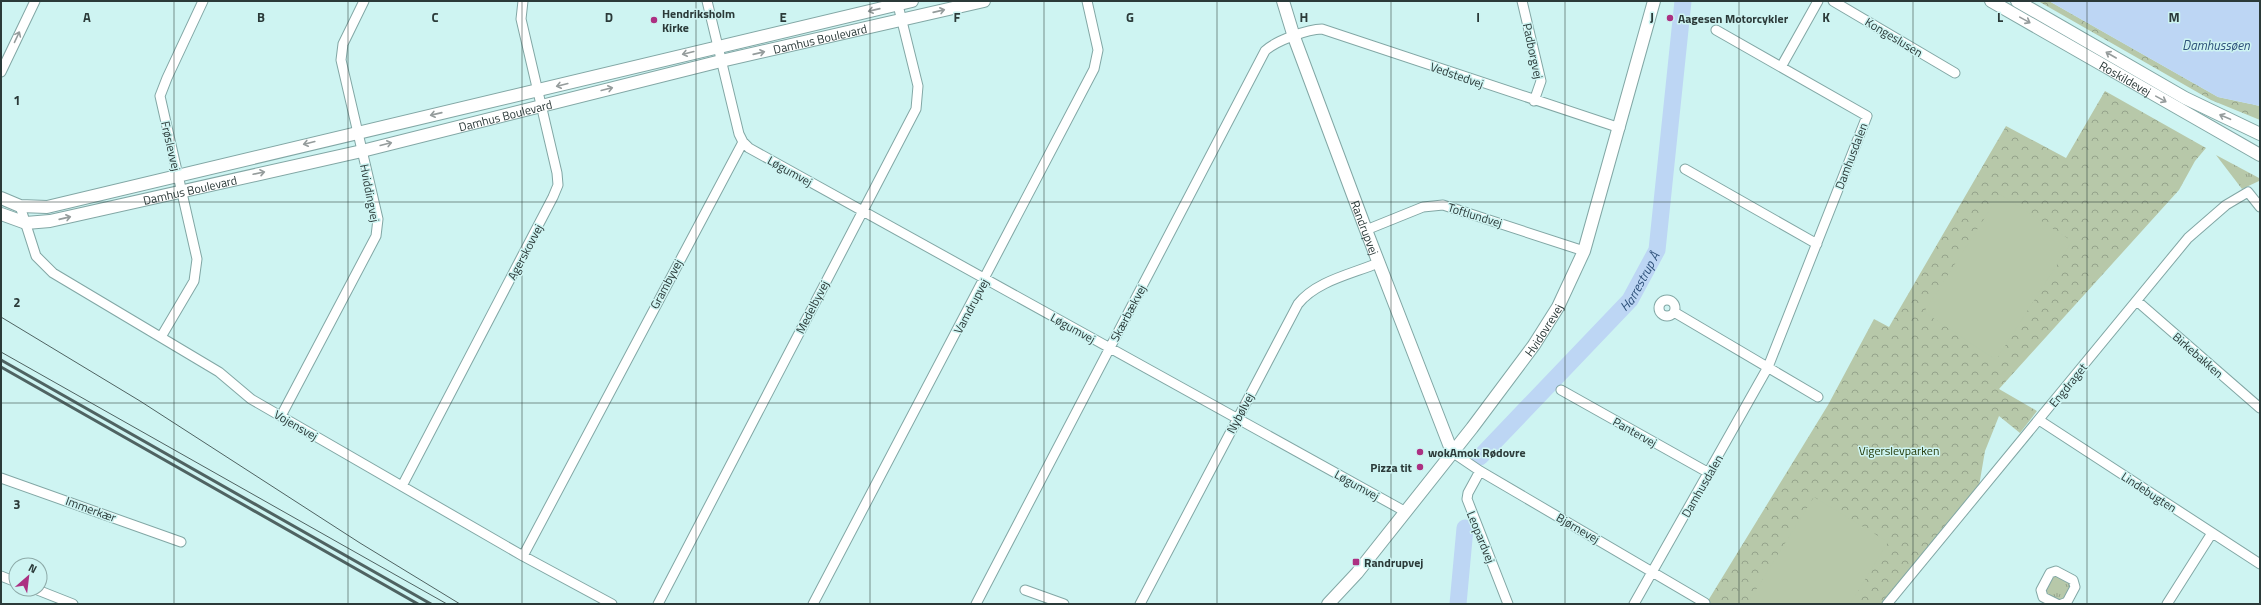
<svg xmlns="http://www.w3.org/2000/svg" width="2261" height="605" font-family="'Titillium Web',sans-serif">
<style>
.grass{fill:url(#grass-tufts)}
.park{fill:url(#park-crowns)}
.pitch{fill:#b7c8a9}
.water{fill:#bdd6f4}
.lines{fill:none;stroke-linecap:round;stroke-linejoin:round}
.river{stroke:#bdd6f4;stroke-width:17}
.street-casing{stroke:#82a7a5;stroke-width:11}
.secondary-casing{stroke:#82a7a5;stroke-width:14}
.street{stroke:#fff;stroke-width:9}
.secondary{stroke:#fff;stroke-width:12}
.tram{stroke:#4f6362;stroke-width:1}
.rail{stroke:#4f6362;stroke-width:3}
.oneway{stroke:#959c9c}
.grid{fill:none;stroke:#2b3a39;stroke-width:1;stroke-opacity:0.55}
.poi-dot{fill:#ac3082;stroke:#cef4f2;stroke-width:1.5}
.labels{text-anchor:middle;dominant-baseline:central;stroke-width:3;stroke-linejoin:round;paint-order:stroke}
.poi-label{font-size:12px;font-weight:bold;fill:#2b3a39;stroke:#cef4f2;text-anchor:start}
.street-label{font-size:12px;fill:#2b3a39;stroke:#cef4f2}
.park-label{font-size:12px;fill:#233a08;stroke:#cef4f2}
.water-label{font-size:13px;font-style:italic;fill:#2e517a;stroke:#cef4f2}
.grid-label{font-size:13px;text-anchor:middle;font-weight:bold;fill:#2b3a39;stroke:#cef4f2;stroke-width:3;stroke-linejoin:round;paint-order:stroke}
</style>
<defs>
<pattern id="grass-tufts" width="24" height="20" patternUnits="userSpaceOnUse"><rect width="24" height="20" fill="#b7c8a9"/><path d="M3 7l-1-3M5 7V3M7 7l1-3M15 17l-1-3M17 17v-4M19 17l1-3" fill="none" stroke="#95a38b"/></pattern>
<pattern id="park-crowns" width="20" height="18" patternUnits="userSpaceOnUse"><rect width="20" height="18" fill="#b7c8a9"/><path d="M2 6a3 3 0 1 1 6 0M12 15a3 3 0 1 1 6 0" fill="none" stroke="#95a38b"/></pattern>
</defs>
<rect width="100%" height="100%" fill="#cef4f2"/>
<!-- grass -->
<path class="grass" d="M2216,155L2259,178V181L2242,189Z
M2055,575L2069,582L2071,588L2065,599L2060,601L2044,592L2051,578Z"/>
<!-- park -->
<path class="park" d="M2038,1H2049L2218,97L2260,106V120L2211,100Z
M2105,91L2206,148L2195,161L2179,190L1999,389L2037,411L2020,433L1999,416L1985,451L1979,486L1883,604H1706L1828,405L1874,319L1889,327L2006,126L2066,158Z"/>
<!-- pitch -->
<path class="pitch" d="M2000,194L2072,241L1996,360L1924,312Z
M1814,497L1888,542L1850,604H1747Z"/>
<!-- water -->
<path class="water" d="M2049,1H2260V106L2218,97Z"/>
<g class="lines">
<!-- river -->
<g class="river">
<path id="s1" d="M1480,457L1630,300L1657,250L1683,1"/>
<path d="M1458,604L1465,528"/>
</g>
<defs>
<path id="street" d="M707,1L739,134L743,142L749,148L1406,512
M1522,1L1541,81L1534,101
M1833,1L1955,73
M1781,67L1818,1
M1,72L35,1
M1685,169L1817,244
M20,206L36,256L53,273L219,372L251,399L523,556L612,604
M1366,230L1423,207L1443,205L1584,251
M1659 308a8 8 0 1 1 16 0a8 8 0 1 1-16 0Z
M2137,301L2260,408
M1674,312L1818,397
M161,337L194,281L197,259L160,96L167,78L203,1
M1561,390L1709,473
M281,416L376,236L378,219L341,60L343,44L364,1
M2039,420L2260,564
M1452,452L1480,471L1705,603
M1480,471L1468,493L1467,499L1508,604
M1,478L181,542
M402,486L553,197L558,185L557,173L521,19L523,1
M523,556L743,142
M1,576L16,582
M35,589L73,604
M1025,590L1064,604
M658,604L916,109L918,86L897,1
M813,604L1094,69L1098,50L1087,1
M976,604L1265,51C1275,41 1308,29 1322,29L1620,128
M1140,604L1298,304C1316,281 1352,274 1378,263
M1634,604L1768,367L1867,116L1716,30
M1887,604L2188,238L2226,205L2248,192L2260,207
M2057,604L2043,597L2041,590L2050,573L2056,571L2073,580L2075,587L2067,602L2062,604
M2167,604L2212,533"/>
<g id="secondary">
<path id="s2" d="M1283,1L1294,37L1366,230L1452,452"/>
<path id="s3" d="M1991,1L2260,155"/>
<path d="M2017,1L2185,98L2260,134"/>
<path d="M1,198L20,206L47,207L912,1"/>
<path id="s4" d="M1,214L26,223L50,221L362,151L721,61L984,1"/>
<path id="s5" d="M1328,604L1357,573L1472,428L1534,345L1558,307L1584,251L1654,1"/>
</g>
</defs>
<!-- street casing -->
<use href="#street" class="street-casing"/>
<!-- secondary casing -->
<use href="#secondary" class="secondary-casing"/>
<!-- street -->
<use href="#street" class="street"/>
<!-- secondary -->
<use href="#secondary" class="secondary"/>
<!-- tram -->
<path class="tram" d="M1,317L140,401L360,543L460,604
M1,352L447,604"/>
<!-- rail -->
<path class="rail" d="M1,360L431,604
M1,367L418,604"/>
</g>
<!-- one-way arrows -->
<defs><path id="oneway-shaft" d="M-6 0H5M1.5-3L5.5 0L1.5 3" fill="none" stroke-width="1.6" stroke-linecap="round" stroke-linejoin="round"/></defs>
<g class="oneway">
<use href="#oneway-shaft" transform="translate(874 10) rotate(167)"/>
<use href="#oneway-shaft" transform="translate(939 11) rotate(-13)"/>
<use href="#oneway-shaft" transform="translate(2025 20) rotate(29)"/>
<use href="#oneway-shaft" transform="translate(17 37) rotate(-65)"/>
<use href="#oneway-shaft" transform="translate(688 53) rotate(166)"/>
<use href="#oneway-shaft" transform="translate(759 53) rotate(-13)"/>
<use href="#oneway-shaft" transform="translate(2111 55) rotate(-150)"/>
<use href="#oneway-shaft" transform="translate(562 85) rotate(166)"/>
<use href="#oneway-shaft" transform="translate(607 89) rotate(-14)"/>
<use href="#oneway-shaft" transform="translate(2161 99) rotate(29)"/>
<use href="#oneway-shaft" transform="translate(436 114) rotate(167)"/>
<use href="#oneway-shaft" transform="translate(2225 117) rotate(-157)"/>
<use href="#oneway-shaft" transform="translate(309 143) rotate(166)"/>
<use href="#oneway-shaft" transform="translate(386 144) rotate(-14)"/>
<use href="#oneway-shaft" transform="translate(259 173) rotate(-12)"/>
<use href="#oneway-shaft" transform="translate(65 218) rotate(-13)"/>
</g>
<!-- grid -->
<path class="grid" d="M174,1V604M348,1V604M522,1V604M696,1V604M870,1V604M1044,1V604M1217,1V604M1391,1V604M1565,1V604M1739,1V604M1913,1V604M2087,1V604M1,202H2260M1,403H2260"/>
<!-- markers -->
<g class="poi-dot">
<circle cx="1670" cy="18" r="4"/>
<circle cx="654" cy="20" r="4"/>
<circle cx="1420" cy="452" r="4"/>
<circle cx="1420" cy="467" r="4"/>
<rect x="1352" y="558" width="8" height="8" rx="2"/>
</g>
<g class="labels">
<!-- poi labels -->
<g class="poi-label">
<text x="662" y="13">Hendriksholm<tspan x="662" dy="14">Kirke</tspan></text>
<text x="1678" y="18">Aagesen Motorcykler</text>
<text x="1428" y="452">wokAmok Rødovre</text>
<text x="1412" y="467" text-anchor="end">Pizza tit</text>
<text x="1364" y="562">Randrupvej</text>
</g>
<!-- street labels -->
<g class="street-label">
<text transform="translate(1894 37) rotate(31)">Kongeslusen</text>
<text stroke="none"><textPath href="#s4" startOffset="842">Damhus Boulevard</textPath></text>
<text transform="translate(1533 51) rotate(78)">Padborgvej</text>
<text transform="translate(1457 75) rotate(19)">Vedstedvej</text>
<text stroke="none"><textPath href="#s3" startOffset="155">Roskildevej</textPath></text>
<text stroke="none"><textPath href="#s4" startOffset="518">Damhus Boulevard</textPath></text>
<text transform="translate(171 146) rotate(77)">Frøslevvej</text>
<text transform="translate(1851 156) rotate(-69)">Damhusdalen</text>
<text transform="translate(790 171) rotate(29)">Løgumvej</text>
<text stroke="none"><textPath href="#s4" startOffset="194">Damhus Boulevard</textPath></text>
<text transform="translate(370 193) rotate(79)">Hviddingvej</text>
<text transform="translate(1475 215) rotate(17)">Toftlundvej</text>
<text stroke="none"><textPath href="#s2" startOffset="241">Randrupvej</textPath></text>
<text transform="translate(525 252) rotate(-62)">Agerskovvej</text>
<text transform="translate(666 284) rotate(-62)">Grambyvej</text>
<text transform="translate(971 306) rotate(-62)">Vamdrupvej</text>
<text transform="translate(812 307) rotate(-63)">Medelbyvej</text>
<text transform="translate(1128 313) rotate(-62)">Skærbækvej</text>
<text transform="translate(1073 328) rotate(29)">Løgumvej</text>
<text stroke="none"><textPath href="#s5" startOffset="349">Hvidovrevej</textPath></text>
<text transform="translate(2198 355) rotate(41)">Birkebakken</text>
<text transform="translate(2068 385) rotate(-51)">Engdraget</text>
<text transform="translate(1240 413) rotate(-62)">Nybølvej</text>
<text transform="translate(296 425) rotate(30)">Vojensvej</text>
<text transform="translate(1635 432) rotate(29)">Pantervej</text>
<text transform="translate(1357 485) rotate(29)">Løgumvej</text>
<text transform="translate(1702 486) rotate(-60)">Damhusdalen</text>
<text transform="translate(2149 492) rotate(33)">Lindebugten</text>
<text transform="translate(91 509) rotate(20)">Immerkær</text>
<text transform="translate(1578 528) rotate(30)">Bjørnevej</text>
<text transform="translate(1481 537) rotate(68)">Leopardvej</text>
</g>
<!-- park labels -->
<g class="park-label">
<text x="1899" y="450">Vigerslevparken</text>
</g>
<!-- water labels -->
<g class="water-label">
<text x="2216" y="45">Damhussøen</text>
<text stroke="none"><textPath href="#s1" startOffset="238">Harrestrup Å</textPath></text>
</g>
</g>
<g class="grid-label">
<text x="87" y="22">A</text>
<text x="261" y="22">B</text>
<text x="435" y="22">C</text>
<text x="609" y="22">D</text>
<text x="783" y="22">E</text>
<text x="957" y="22">F</text>
<text x="1130" y="22">G</text>
<text x="1304" y="22">H</text>
<text x="1478" y="22">I</text>
<text x="1652" y="22">J</text>
<text x="1826" y="22">K</text>
<text x="2000" y="22">L</text>
<text x="2174" y="22">M</text>
<text x="17" y="105">1</text>
<text x="17" y="307">2</text>
<text x="17" y="509">3</text>
</g>
<!-- border -->
<rect width="2261" height="605" fill="none" stroke="#2b3a39" stroke-width="4"/>
<!-- north arrow -->
<g transform="translate(28 577) rotate(28)"><circle r="19" fill="#cef4f2" stroke="#8daaa8"/>
<path d="M0-3L7 15L0 10L-7 15Z" fill="#ac3082"/>
<text y="-6" font-size="11" font-weight="bold" text-anchor="middle" fill="#2b3a39">N</text>
</g>
</svg>
